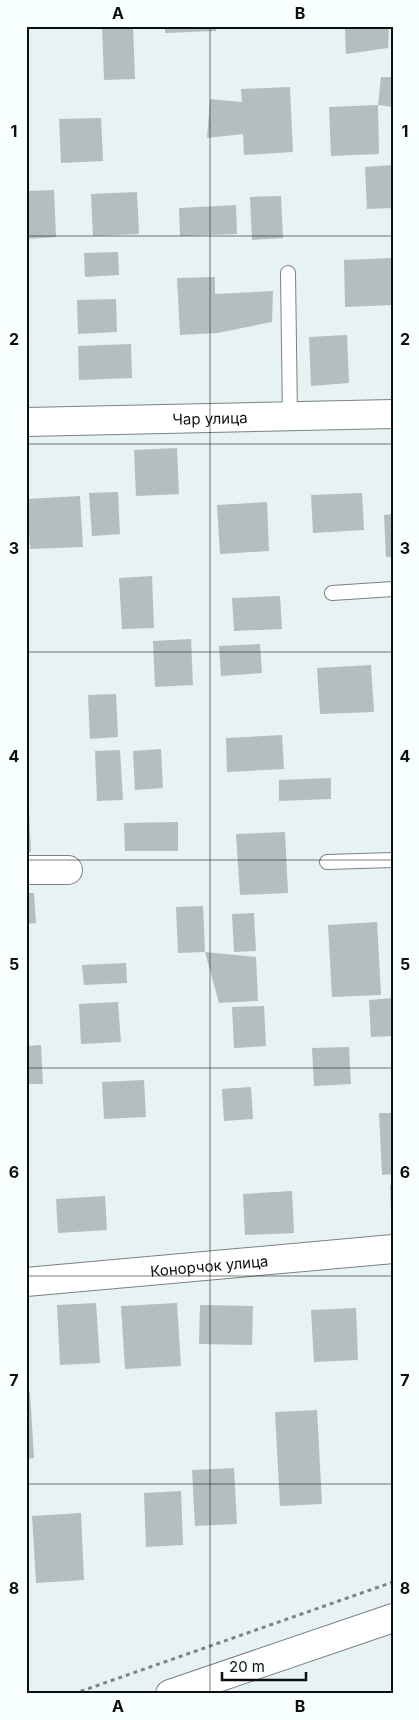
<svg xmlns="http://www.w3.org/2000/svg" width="419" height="1720" font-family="Inter,sans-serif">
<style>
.building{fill:#b3bebf}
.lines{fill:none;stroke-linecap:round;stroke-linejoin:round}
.service-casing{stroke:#788383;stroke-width:16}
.minor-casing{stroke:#788383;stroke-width:30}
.tertiary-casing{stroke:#788383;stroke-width:30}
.path{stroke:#7c8586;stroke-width:3;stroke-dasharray:4 4;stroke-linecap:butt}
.service{stroke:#fff;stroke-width:14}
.minor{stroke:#fff;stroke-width:28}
.tertiary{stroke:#fff;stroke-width:28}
.grid{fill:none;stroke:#0b0f10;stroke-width:1;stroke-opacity:0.55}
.labels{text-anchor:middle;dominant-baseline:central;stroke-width:4.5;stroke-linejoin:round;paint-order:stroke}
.street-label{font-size:15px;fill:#0b0f10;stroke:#f7ffff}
.neatline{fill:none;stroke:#0b0f10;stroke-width:2}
.grid-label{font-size:16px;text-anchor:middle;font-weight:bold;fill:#0b0f10}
</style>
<rect width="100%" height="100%" fill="#e6f2f3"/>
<!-- building -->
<path class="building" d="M102,26H133L135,79L104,80Z
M165,26H216V31L165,33Z
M361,26H389L388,48L346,54L345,28Z
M381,77H393V107L378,105Z
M290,87L293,152L244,155L243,134L207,138L210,99L242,102L241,89Z
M378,105L379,154L331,156L329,107Z
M101,118L103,161L61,163L59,119Z
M393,165V208L367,209L365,167Z
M54,190L56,237L26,239V191Z
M137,192L139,234L93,236L91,194Z
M281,196L283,238L252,240L250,197Z
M236,205L237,234L180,236L179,208Z
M118,252L119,275L85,277L84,253Z
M393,258V305L345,307L344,260Z
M215,277V294L273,291L272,322L217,333L180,335L177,278Z
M116,299L117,332L78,334L77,300Z
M347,335L349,383L311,386L309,337Z
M131,344L132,378L79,380L78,346Z
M177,448L179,494L136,496L134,450Z
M118,492L120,534L92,536L89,493Z
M362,493L364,530L313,533L311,495Z
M80,496L83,547L30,549L27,499Z
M267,502L269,551L220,554L217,505Z
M393,514V557H386L384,515Z
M152,576L154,628L122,629L119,578Z
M280,596L282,629L234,631L232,598Z
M191,639L193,685L155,687L153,641Z
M260,644L262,673L221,676L219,646Z
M371,665L374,712L320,714L317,668Z
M116,694L118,737L90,739L88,695Z
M282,735L284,769L227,772L226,738Z
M161,749L163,788L135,790L133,751Z
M120,750L123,800L97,801L95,751Z
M331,778V799L279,801V780Z
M26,814H29L31,852H26Z
M178,822V851H125L124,823Z
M285,832L288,893L240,895L236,834Z
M26,893H34L36,923L26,924Z
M203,906L205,952L178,953L176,907Z
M254,913L256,951L234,952L232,914Z
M377,922L381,995L332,997L328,925Z
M205,952L256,957L258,1001L219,1003Z
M126,963L127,983L84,985L82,965Z
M393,998V1036L371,1037L369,1000Z
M118,1002L121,1042L81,1044L79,1004Z
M264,1006L266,1046L234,1048L232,1007Z
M41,1045L43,1084H26V1046Z
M349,1047L351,1084L314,1086L312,1048Z
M144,1080L146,1117L104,1119L102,1082Z
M251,1087L253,1119L224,1121L222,1089Z
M379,1113H393V1174L382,1175Z
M390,1185H393V1213H391Z
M292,1191L294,1233L245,1235L243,1194Z
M105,1196L107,1230L58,1233L56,1199Z
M96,1303L100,1363L60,1365L57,1305Z
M177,1303L181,1366L125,1369L121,1306Z
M200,1305L253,1306L252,1345L199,1344Z
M356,1308L358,1360L314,1362L311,1310Z
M26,1392H30L34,1458L26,1459Z
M317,1410L322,1504L280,1506L275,1412Z
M234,1468L237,1524L195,1526L192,1470Z
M181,1491L183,1545L146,1547L144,1493Z
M81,1513L84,1580L36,1583L32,1516Z"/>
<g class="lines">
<defs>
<path id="service" d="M288,273L290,417
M332,593L393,589
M327,862L393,860"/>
<g id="minor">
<path id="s1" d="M26,422L393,414"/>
<path d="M26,870H68"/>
<path id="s2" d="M26,1282L393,1249"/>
</g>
<path id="tertiary" d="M170,1694L393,1618"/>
</defs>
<!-- service casing -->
<use href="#service" class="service-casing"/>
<!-- minor casing -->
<use href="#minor" class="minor-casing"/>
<!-- tertiary casing -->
<use href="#tertiary" class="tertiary-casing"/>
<!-- path -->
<path class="path" d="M73,1694L393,1582"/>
<!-- service -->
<use href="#service" class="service"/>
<!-- minor -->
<use href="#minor" class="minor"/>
<!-- tertiary -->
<use href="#tertiary" class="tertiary"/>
</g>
<!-- grid -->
<path class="grid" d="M210,26V1694M26,236H393M26,444H393M26,652H393M26,860H393M26,1068H393M26,1276H393M26,1484H393"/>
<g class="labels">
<!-- street labels -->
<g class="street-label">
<text stroke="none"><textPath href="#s1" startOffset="184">Чар улица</textPath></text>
<text stroke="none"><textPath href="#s2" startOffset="184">Конорчок улица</textPath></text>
</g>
</g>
<!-- border -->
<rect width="419" height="1720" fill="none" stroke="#f7ffff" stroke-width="55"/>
<!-- scale -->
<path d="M222 1672v8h84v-8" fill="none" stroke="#0b0f10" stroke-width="2.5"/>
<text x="229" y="1672" font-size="15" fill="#0b0f10" stroke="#f7ffff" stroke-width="4" paint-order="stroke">20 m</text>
<rect x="28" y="28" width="364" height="1664" class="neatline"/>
<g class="grid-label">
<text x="118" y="19">A</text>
<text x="300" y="19">B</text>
<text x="14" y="137">1</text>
<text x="405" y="137">1</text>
<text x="14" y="345">2</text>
<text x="405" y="345">2</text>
<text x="14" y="554">3</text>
<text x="405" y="554">3</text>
<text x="14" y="762">4</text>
<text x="405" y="762">4</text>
<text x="14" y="970">5</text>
<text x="405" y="970">5</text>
<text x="14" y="1178">6</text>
<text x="405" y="1178">6</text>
<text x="14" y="1386">7</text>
<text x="405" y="1386">7</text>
<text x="14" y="1594">8</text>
<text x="405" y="1594">8</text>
<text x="118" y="1712">A</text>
<text x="300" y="1712">B</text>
</g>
</svg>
